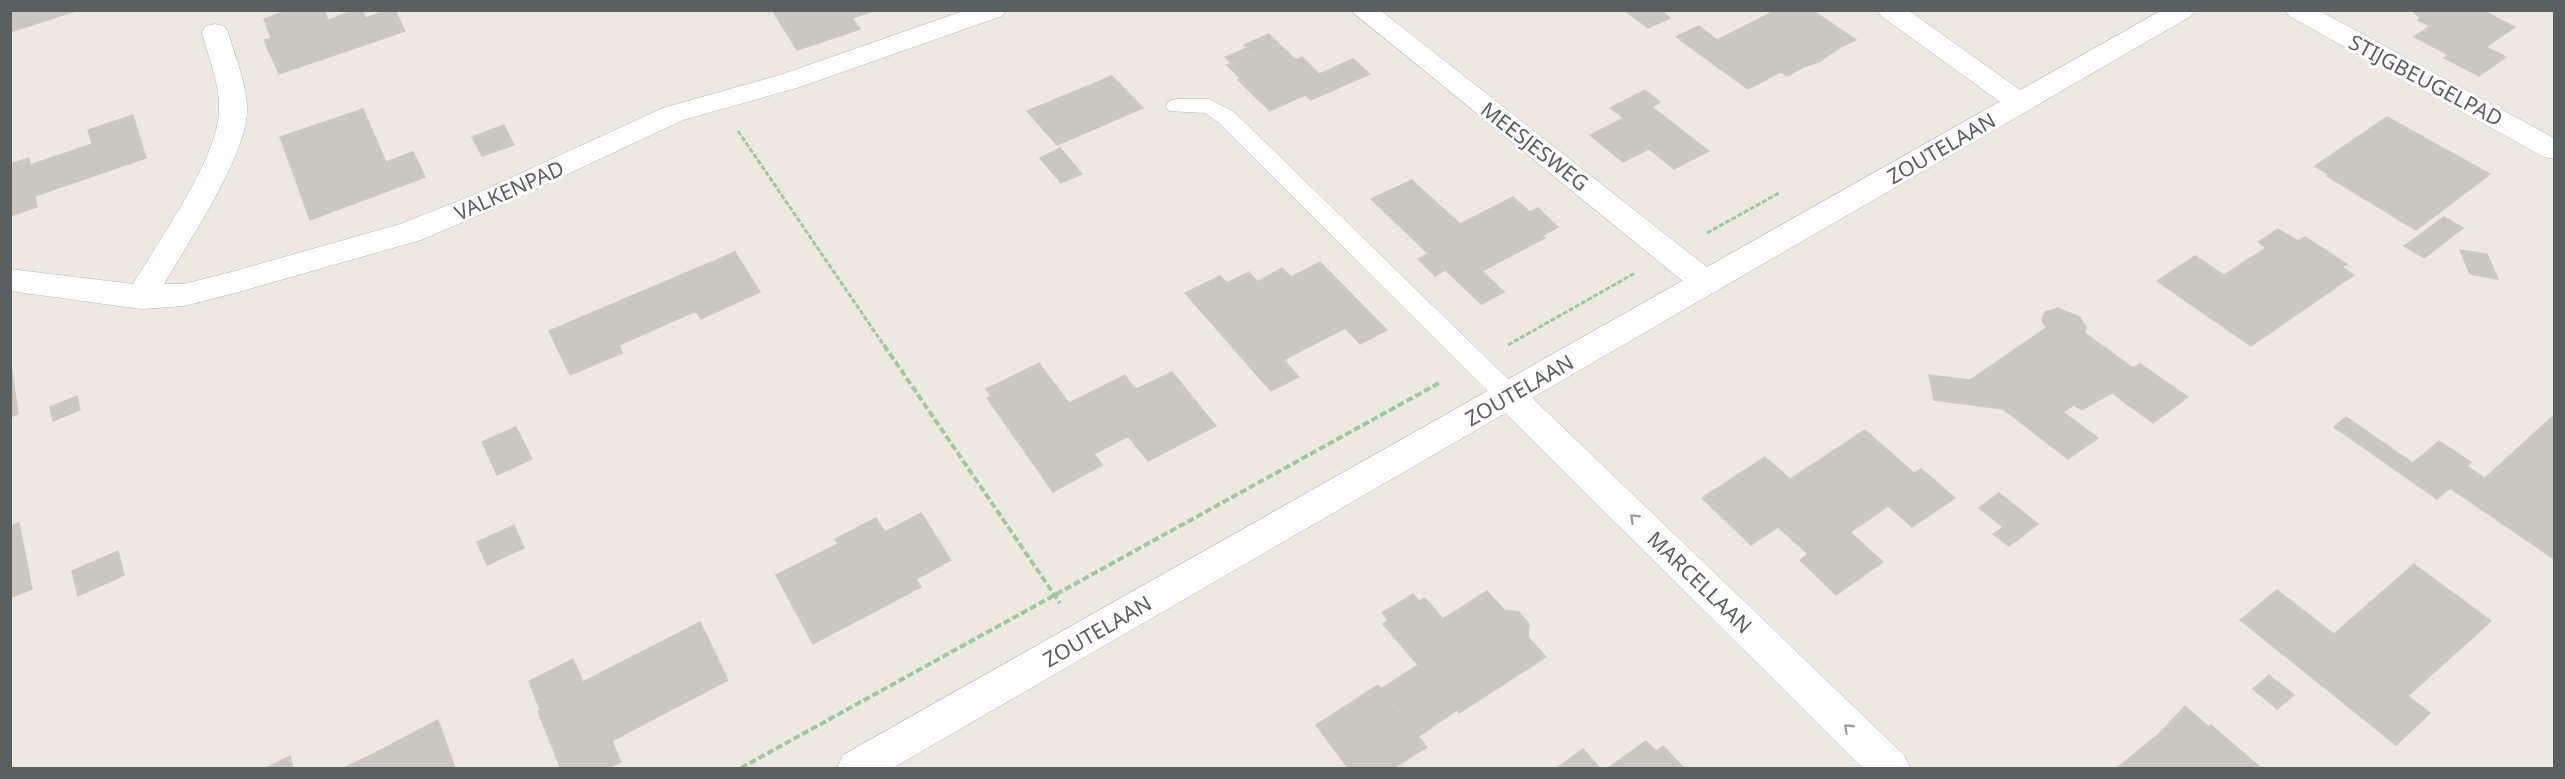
<svg xmlns="http://www.w3.org/2000/svg" width="2565" height="779" font-family="'Noto Sans',sans-serif">
<style>
.building{fill:#cac6c1;stroke:#d1c9c1;stroke-width:1.5}
.lines{fill:none;stroke-linecap:round;stroke-linejoin:round}
.service-casing{stroke:#b3b6b9;stroke-width:1}
.minor-casing{stroke:#b3b6b9;stroke-width:1}
.tertiary-casing{stroke:#b3b6b9;stroke-width:1}
.path-far1{stroke:#9cc9a1;stroke-width:3;stroke-dasharray:5 2;stroke-linecap:butt}
.path{stroke:#9cc9a1;stroke-width:4;stroke-dasharray:7 3;stroke-linecap:butt}
.service{fill:#fff;fill-rule:evenodd}
.minor{fill:#fff;fill-rule:evenodd}
.tertiary{fill:#fff;fill-rule:evenodd}
.oneway{stroke:#9c9fa1}
.labels{text-anchor:middle;dominant-baseline:central;stroke-width:6;stroke-linejoin:round;paint-order:stroke}
.street-label{font-size:21px;fill:#5a5f62;stroke:#fff}
</style>
<rect width="100%" height="100%" fill="#ede9e2"/>
<!-- building -->
<path class="building" d="M10,10H79L10,32Z
M289,10H324L328,20L355,10H362L366,18L387,10H395L405,31L279,74L264,40L271,38L264,19Z
M772,10H876L852,18L860,29L797,50Z
M1624,10H1661L1670,18L1648,28Z
M1776,10H1812L1856,40L1839,48L1819,62L1803,67L1787,76L1781,72L1748,89L1676,37L1699,26L1717,40Z
M2412,10H2482L2515,27L2486,47L2506,57L2479,76L2444,58L2449,55L2414,37L2430,26L2418,20L2420,18Z
M1269,34L1279,44L1232,64L1225,57L1247,48L1244,45Z
M1279,44L1296,60L1302,57L1319,74L1353,59L1370,74L1311,100L1305,95L1270,111L1238,80L1241,79L1227,65Z
M1112,76L1143,108L1057,145L1027,111Z
M1645,90L1660,102L1652,107L1709,151L1674,169L1649,149L1623,162L1590,135L1624,118L1610,108Z
M363,109L386,162L413,152L425,177L310,220L280,137Z
M133,115L146,158L35,196L37,207L10,216V164L29,158L30,165L92,144L88,130Z
M2387,117L2490,174L2416,230L2327,176L2329,175L2315,166Z
M504,125L514,145L482,156L472,137Z
M1060,148L1082,174L1061,183L1040,158Z
M1412,180L1460,224L1513,197L1530,212L1538,208L1558,227L1542,236L1545,238L1482,271L1504,292L1481,304L1371,199Z
M2444,217L2463,228L2424,258L2404,246Z
M2278,229L2298,241L2305,237L2347,264L2342,267L2354,275L2251,346L2157,281L2195,256L2224,275L2266,248L2258,242Z
M2460,250L2487,254L2498,279L2470,274Z
M735,252L760,292L701,319L696,311L619,345L622,353L570,375L549,331Z
M1428,254L1445,270L1435,276L1418,259Z
M1320,262L1387,330L1360,344L1345,328L1314,344L1257,282L1282,268L1291,277Z
M1249,272L1314,344L1284,360L1299,377L1271,391L1185,293L1220,276L1227,283Z
M2058,308L2080,317L2086,327L2085,333L2133,368L2140,364L2188,397L2153,423L2112,393L2082,410L2074,405L2063,412L2098,438L2068,459L2003,409L1934,400L1929,375L1970,380L2046,328L2042,320L2045,312Z
M1039,363L1044,370L991,396L986,389Z
M1044,370L1072,407L1128,380L1143,398L1173,382L1210,429L1148,461L1128,436L1094,454L1102,465L1053,492L987,398Z
M12,371L18,414L10,417V372Z
M1172,372L1216,426L1210,429L1173,382L1143,398L1136,389Z
M1125,375L1128,380L1072,407L1069,403Z
M77,396L80,410L53,421L50,407Z
M2554,415V559L2450,488L2437,499L2334,427L2346,417L2413,463L2439,441L2471,462L2467,466L2485,478Z
M516,427L532,459L497,475L482,442Z
M1865,430L1914,473L1921,469L1955,498L1912,527L1888,506L1861,525L1801,472Z
M1765,457L1790,479L1801,472L1861,525L1850,532L1883,562L1836,595L1800,560L1808,554L1778,527L1751,545L1702,498Z
M1999,493L2038,524L2009,546L1993,534L2003,527L1979,508Z
M921,513L951,560L916,579L921,587L813,644L776,575L838,544L835,539L876,518L885,532Z
M19,523L32,589L10,598V526Z
M514,525L524,548L487,565L477,542Z
M118,551L124,575L78,596L72,571Z
M2414,564L2491,621L2408,696L2430,713L2396,745L2240,620L2277,590L2334,634Z
M1487,591L1504,610L1519,612L1529,624L1528,637L1546,657L1459,713L1457,710L1419,736L1381,689L1418,665L1383,624L1388,620L1382,613L1413,594L1419,601L1425,598L1443,619Z
M700,622L728,680L612,741L621,762L608,768H557L560,767L538,711L540,710L529,681L573,659L583,682Z
M2269,675L2294,695L2277,709L2253,689Z
M1378,685L1427,747L1394,768H1348L1316,725Z
M2185,706L2209,727L2211,725L2261,768H2117L2161,732Z
M438,720L455,768H344L377,752Z
M1646,741L1656,751L1663,746L1684,768H1608Z
M1583,749L1600,768H1557Z
M290,756L293,768H266Z"/>
<g class="lines">
<defs>
<path id="service" d="M1177,99H1209L1234,112L1518,389L1522,396L1518,403L1509,406L1500,403L1218,122L1205,113L1169,111L1166,106L1169,101Z"/>
<path id="minor" d="M966,10H1006L1002,16L800,87L683,120L491,210L421,240L235,293L184,306L141,309L10,291V269L133,284C158,242 216,161 219,113C221,86 208,57 202,32L206,26L215,24L224,26L228,32C235,57 248,86 247,112C245,158 188,243 164,284H184L235,271L400,224L471,196L663,108L780,75Z
M1350,10H1380L1717,275L1722,283L1717,291L1706,294L1695,291Z
M1877,10H1908L2030,97L2034,103L2030,109L2020,112L2010,109L1881,16Z
M2285,10H2318L2554,138V159L2544,157L2289,16Z
M1509,383L1521,387L1904,755L1910,768H1863L1497,405L1492,396L1497,387Z"/>
<path id="tertiary" d="M2162,10H2195L2191,16L893,768H837L843,755Z"/>
</defs>
<!-- service casing -->
<use href="#service" class="service-casing"/>
<!-- minor casing -->
<use href="#minor" class="minor-casing"/>
<!-- tertiary casing -->
<use href="#tertiary" class="tertiary-casing"/>
<!-- path-far1 -->
<path class="path-far1" d="M738,131L885,347
M1707,233L1779,193
M1508,345L1635,273"/>
<!-- path -->
<path class="path" d="M884,345L1060,603
M741,768L1441,382"/>
<!-- service -->
<use href="#service" class="service"/>
<!-- minor -->
<use href="#minor" class="minor"/>
<!-- tertiary -->
<use href="#tertiary" class="tertiary"/>
</g>
<!-- one-way arrows -->
<defs><path id="oneway-chevron" d="M-2-3.5L2.5 0L-2 3.5" fill="none" stroke-width="1.6" stroke-linecap="round" stroke-linejoin="round" transform="scale(1.5)"/></defs>
<g class="oneway">
<use href="#oneway-chevron" transform="translate(1634 518) rotate(-136)"/>
<use href="#oneway-chevron" transform="translate(1848 728) rotate(-136)"/>
</g>
<g class="labels">
<!-- street labels -->
<g class="street-label">
<text transform="translate(2426 80) rotate(28)">STIJGBEUGELPAD</text>
<text transform="translate(1535 146) rotate(38)">MEESJESWEG</text>
<text transform="translate(1941 148) rotate(-30)">ZOUTELAAN</text>
<text transform="translate(509 190) rotate(-24)">VALKENPAD</text>
<text transform="translate(1519 390) rotate(-30)">ZOUTELAAN</text>
<text transform="translate(1700 582) rotate(44)">MARCELLAAN</text>
<text transform="translate(1097 631) rotate(-30)">ZOUTELAAN</text>
</g>
</g>
<!-- border -->
<rect width="2565" height="779" fill="none" stroke="#5a5f62" stroke-width="24"/>
</svg>
